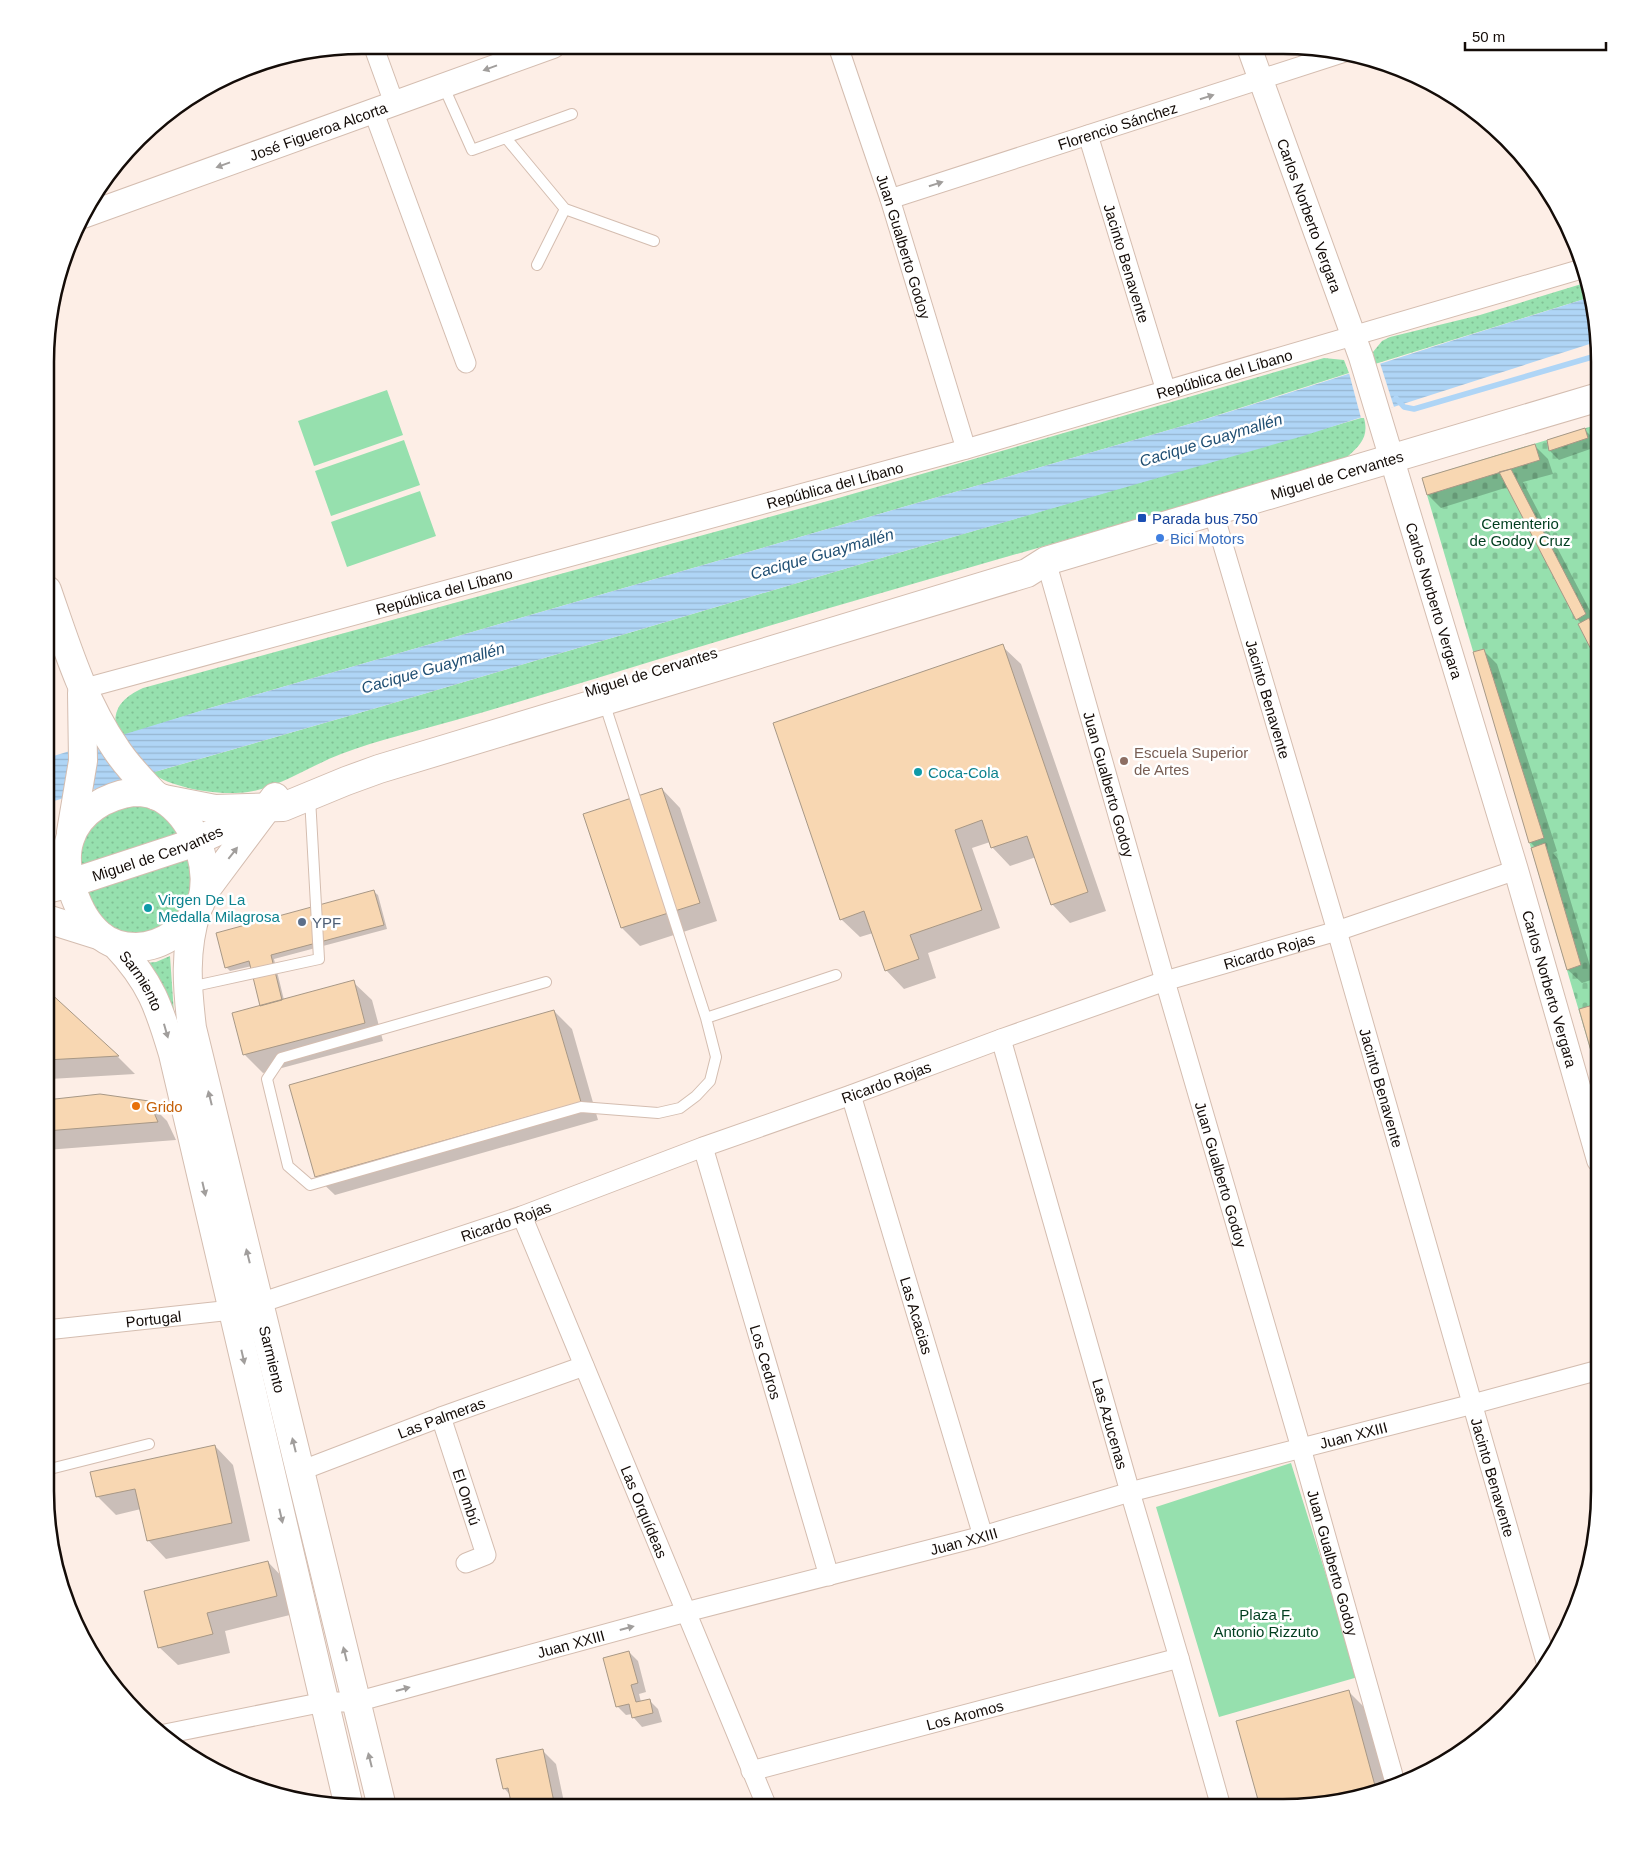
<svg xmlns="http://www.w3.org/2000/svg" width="1645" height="1853" font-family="Arial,sans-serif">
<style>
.grass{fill:url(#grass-dots)}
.cemetery{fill:url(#cemetery-stones)}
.green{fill:#96e0ae}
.water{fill:url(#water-rules)}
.pier{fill:#fdeee6}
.shadow{fill:#0003}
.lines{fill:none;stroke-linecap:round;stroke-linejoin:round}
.stream{stroke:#afd5f6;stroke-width:5.5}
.building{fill:#f8d7b2;stroke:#a89886}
.service-casing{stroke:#d4bdb0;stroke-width:12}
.minor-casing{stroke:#d4bdb0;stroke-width:21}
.tertiary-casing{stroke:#d4bdb0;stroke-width:26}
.secondary-casing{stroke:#d4bdb0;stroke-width:30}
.service{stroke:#fff;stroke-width:10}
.minor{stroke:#fff;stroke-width:19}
.tertiary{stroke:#fff;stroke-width:24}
.secondary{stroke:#fff;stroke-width:28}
.oneway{fill:#a19e9c}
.transit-dot{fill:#1a4fb4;stroke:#fff;stroke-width:2}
.shop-dot{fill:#3f7fe0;stroke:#fff;stroke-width:2}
.education-dot{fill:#8d6e63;stroke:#fff;stroke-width:2}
.culture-dot{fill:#0f9aa8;stroke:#fff;stroke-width:2}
.service-dot{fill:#5c6f8a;stroke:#fff;stroke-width:2}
.food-dot{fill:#e8710a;stroke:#fff;stroke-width:2}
.labels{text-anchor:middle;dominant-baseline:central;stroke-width:5;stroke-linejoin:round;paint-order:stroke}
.street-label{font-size:15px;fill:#140c08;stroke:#fff}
.transit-label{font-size:15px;fill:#164399;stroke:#fff;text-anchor:start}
.park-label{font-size:15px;fill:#013e1f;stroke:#fff}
.shop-label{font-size:15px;fill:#366cbe;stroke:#fff;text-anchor:start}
.education-label{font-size:15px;fill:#785e54;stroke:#fff;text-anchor:start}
.culture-label{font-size:15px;fill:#0d838f;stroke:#fff;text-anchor:start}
.service-label{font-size:15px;fill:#4e5e75;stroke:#fff;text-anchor:start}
.food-label{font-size:15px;fill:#c56008;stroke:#fff;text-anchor:start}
.water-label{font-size:16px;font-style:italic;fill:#1f4e72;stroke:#fff}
.rim{fill:none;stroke:#140c08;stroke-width:2.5}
</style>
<defs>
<pattern id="grass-dots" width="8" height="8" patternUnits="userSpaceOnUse" patternTransform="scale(1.25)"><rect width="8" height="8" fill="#96e0ae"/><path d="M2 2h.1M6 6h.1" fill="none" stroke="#80bf94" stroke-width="1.8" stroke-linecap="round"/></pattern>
<pattern id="cemetery-stones" width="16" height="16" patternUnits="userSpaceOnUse" patternTransform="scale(1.25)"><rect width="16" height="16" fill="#96e0ae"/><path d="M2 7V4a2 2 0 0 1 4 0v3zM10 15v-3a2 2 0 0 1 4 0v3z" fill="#80bf94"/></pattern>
<pattern id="water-rules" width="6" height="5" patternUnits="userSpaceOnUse" patternTransform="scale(1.25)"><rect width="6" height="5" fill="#afd5f6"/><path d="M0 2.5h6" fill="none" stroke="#96b6d1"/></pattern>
</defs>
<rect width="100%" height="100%" fill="#fdeee6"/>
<!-- grass -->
<path class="grass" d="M1588,282L1591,297L1375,364L1373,352L1382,341L1390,337L1480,315Z
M1324,358L1344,360L1349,373L1193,423L210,708L119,737C109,712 121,698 143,688L835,499Z
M1361,418H1364C1369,436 1361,445 1347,457C1097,533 844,601 594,679C548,693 502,707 456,720C417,731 378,740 341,754C312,765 278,788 248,792C220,796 175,789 151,773L383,706L908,550Z
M142,804L161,813L182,835L80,867C80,846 89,820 110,809C119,805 133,805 142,804Z
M190,855L192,864L190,902L170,928L131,937L108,927L85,892Z
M170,956L174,1014L145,963L156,962Z"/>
<!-- cemetery -->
<path class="cemetery" d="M1599,424V1079L1422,478Z"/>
<!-- green -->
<path class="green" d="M387,390L403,435L314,466L298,421Z
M404,440L420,485L331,516L315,471Z
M420,491L436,536L347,567L331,522Z
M1291,1463L1358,1677L1219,1717L1156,1507Z"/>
<!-- water -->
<path class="water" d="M1591,297L1599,341L1303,436L908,550L383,706L47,803V758L210,708L1193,423C1326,382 1458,338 1591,297Z"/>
<!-- pier -->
<path class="pier" d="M1380,363L1394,407L1361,418L1349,373Z"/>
<!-- shadow -->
<path class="shadow" d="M1585,430L1594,439L1596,447L1559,460L1550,451L1548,441Z
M1534,445L1548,459L1553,474L1523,482L1599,628V662L1580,624L1581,623L1577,619L1508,487L1441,508L1428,495L1424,479Z
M1002,646L1021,664L1106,911L1070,923L1052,904L1036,857L1010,866L992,847L990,842L972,848L1000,928L928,953L936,978L904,989L886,970L873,933L860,937L841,919Z
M1484,651L1497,664L1557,851L1553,853L1558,859L1594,979L1582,983L1568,970L1536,848L1530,842Z
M662,789L680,808L717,921L640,946L622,928L585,814Z
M373,891L378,895L387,929L274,959L284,1000L353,982L372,1000L383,1041L263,1073L245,1055L234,1014L261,1006L252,966L230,971L226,967Z
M47,991L118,1057L135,1074L50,1079L46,1075Z
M1593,1007L1599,1013V1074L1580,1010Z
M554,1011L572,1029L598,1120L335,1195L316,1177L290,1086Z
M46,1101L148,1102L167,1121L176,1140L46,1150Z
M215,1446L233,1465L250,1541L166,1559L148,1540L141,1509L116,1515L97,1496Z
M268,1562L286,1581L294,1614L225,1631L230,1653L178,1665L159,1647Z
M629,1652L638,1661L646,1692L639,1694L641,1702L649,1700L658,1709L662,1722L642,1727L634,1718L632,1714L626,1715L617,1706Z
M1348,1691L1367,1710L1389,1789L1304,1807H1261L1238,1722Z
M542,1750L556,1764L565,1807H513L510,1795L504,1788Z"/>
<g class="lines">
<!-- stream -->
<path class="stream" d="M1396,398L1404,407L1414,409L1599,355"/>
</g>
<!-- building -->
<path class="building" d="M1585,428L1588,438L1549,451L1547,440Z
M1535,444L1540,460L1427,495L1422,478Z
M1511,469L1586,614L1576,620L1499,472Z
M1589,618L1599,638V665L1578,624Z
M1003,644L1088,892L1051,905L1027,836L991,848L982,820L955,830L982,910L910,935L919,959L885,971L864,911L840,920L773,723Z
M1484,649L1544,838L1529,843L1473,652Z
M662,788L700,903L621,928L583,814Z
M1545,843L1581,965L1567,970L1531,848Z
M374,890L384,925L271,955L282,1000L260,1006L249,961L225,968L216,933Z
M354,980L365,1023L243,1055L232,1013Z
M47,990L119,1056L46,1060Z
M1593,1005L1599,1026V1079L1579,1009Z
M554,1010L581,1102L315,1177L289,1085Z
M100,1094L149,1101L158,1122L46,1131V1100Z
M215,1445L232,1523L147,1541L135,1489L96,1497L90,1472Z
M268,1561L277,1596L207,1613L213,1634L158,1648L144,1591Z
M629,1651L638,1683L631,1685L636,1702L650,1699L653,1713L632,1718L629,1704L616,1707L603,1658Z
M1349,1690L1377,1793L1304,1807H1260L1236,1721Z
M543,1749L555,1807H512L508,1788L503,1789L496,1759Z"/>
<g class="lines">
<defs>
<path id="service" d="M443,85L472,150L572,114
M506,138L565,209L654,241
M537,265L565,209
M546,982L281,1058L267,1079L288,1166L310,1185L581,1107L658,1113L680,1108L696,1096L710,1081L716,1057L706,1018L604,702
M190,987L319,959L310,798
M706,1018L836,975
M46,1470L149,1444"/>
<g id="minor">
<path d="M373,45L394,103"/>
<path id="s1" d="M838,46L890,199L966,449"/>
<path d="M373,110L466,363"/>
<path id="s2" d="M1088,135L1166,391"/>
<path id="s3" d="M890,199L1345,52"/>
<path id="s4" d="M1213,511L1337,931L1547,1665"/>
<path id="s5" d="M1046,561L1165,981L1301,1448L1396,1786"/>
<path id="s6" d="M82,689L966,449L1585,268"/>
<path id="s7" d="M1001,1039L1130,1492L1179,1658L1221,1807"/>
<path id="s8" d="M851,1095L983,1536"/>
<path id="s9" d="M703,1147L829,1576"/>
<path id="s10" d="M522,1216L767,1807"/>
<path id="s11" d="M46,1330L232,1310L260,1303L522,1216L703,1147L851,1095L1001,1039L1165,981L1337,931L1516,870"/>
<path id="s12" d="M441,1417L486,1555L466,1563"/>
<path id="s13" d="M300,1471L441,1417L584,1366"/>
<path id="s14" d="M160,1735L324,1702H356L686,1612L983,1536L1130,1492L1473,1404L1599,1370"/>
<path id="s15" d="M751,1771L1179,1658"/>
</g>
<g id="tertiary">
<path id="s16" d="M1249,47L1361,357L1516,870L1599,1160"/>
<path id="s17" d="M83,216L553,46"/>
</g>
<g id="secondary">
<path d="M47,590C66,645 83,701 116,749C127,766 142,781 156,796"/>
<path d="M134,792C144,792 154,793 163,799C192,817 208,858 204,891C201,909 188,924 174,934C163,942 150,947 136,947C123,947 110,944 100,935C77,916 60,867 70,839C79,811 106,796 134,792Z"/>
<path id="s18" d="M164,799L215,809L283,807L346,781L379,769L1027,573L1046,561L1599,397"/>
<path d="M71,832L83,761L82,693"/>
<path id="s19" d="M47,889L71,883L187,845L258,813"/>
<path d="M204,892L275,797"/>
<path id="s20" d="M197,910C184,950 187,987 192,1028L382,1807"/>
<path d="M47,919L101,936"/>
<path id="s21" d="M116,945C151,982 159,1007 173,1054L349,1807"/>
</g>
</defs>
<!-- service casing -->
<use href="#service" class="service-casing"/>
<!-- minor casing -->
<use href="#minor" class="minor-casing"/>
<!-- tertiary casing -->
<use href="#tertiary" class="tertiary-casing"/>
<!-- secondary casing -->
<use href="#secondary" class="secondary-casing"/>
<!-- service -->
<use href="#service" class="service"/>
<!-- minor -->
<use href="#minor" class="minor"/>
<!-- tertiary -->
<use href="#tertiary" class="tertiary"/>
<!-- secondary -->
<use href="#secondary" class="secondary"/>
</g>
<!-- one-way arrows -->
<defs><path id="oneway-solid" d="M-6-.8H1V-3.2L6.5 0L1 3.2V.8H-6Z" transform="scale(1.25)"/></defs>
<g class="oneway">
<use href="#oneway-solid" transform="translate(490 68) rotate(160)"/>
<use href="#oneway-solid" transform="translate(1207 97) rotate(-18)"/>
<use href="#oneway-solid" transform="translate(223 165) rotate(160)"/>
<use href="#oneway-solid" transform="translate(936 184) rotate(-18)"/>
<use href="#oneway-solid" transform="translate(233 853) rotate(-52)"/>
<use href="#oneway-solid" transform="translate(166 1031) rotate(74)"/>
<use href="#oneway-solid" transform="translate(210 1098) rotate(-104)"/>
<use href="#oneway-solid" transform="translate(204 1189) rotate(77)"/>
<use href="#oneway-solid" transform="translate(248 1256) rotate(-104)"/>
<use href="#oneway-solid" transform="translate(243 1357) rotate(77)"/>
<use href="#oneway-solid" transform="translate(294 1445) rotate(-104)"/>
<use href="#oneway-solid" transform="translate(281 1516) rotate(77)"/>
<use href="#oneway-solid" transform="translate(627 1628) rotate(-15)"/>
<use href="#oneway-solid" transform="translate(345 1654) rotate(-104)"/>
<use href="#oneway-solid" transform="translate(403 1689) rotate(-15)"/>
<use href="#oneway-solid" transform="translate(370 1760) rotate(-104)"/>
</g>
<!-- markers -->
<rect class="transit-dot" x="1137" y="513" width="10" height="10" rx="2.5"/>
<circle class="shop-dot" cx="1160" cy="538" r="5"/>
<circle class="education-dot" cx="1124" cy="761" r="5"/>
<g class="culture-dot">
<circle cx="918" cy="772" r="5"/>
<circle cx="148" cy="908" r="5"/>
</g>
<circle class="service-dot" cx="302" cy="922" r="5"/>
<circle class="food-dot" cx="136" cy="1106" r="5"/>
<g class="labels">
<!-- street labels -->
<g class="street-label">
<text stroke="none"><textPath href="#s3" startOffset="239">Florencio Sánchez</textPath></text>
<text stroke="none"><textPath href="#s17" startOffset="250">José Figueroa Alcorta</textPath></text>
<text stroke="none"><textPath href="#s16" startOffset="179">Carlos Norberto Vergara</textPath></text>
<text stroke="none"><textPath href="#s1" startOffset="211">Juan Gualberto Godoy</textPath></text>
<text stroke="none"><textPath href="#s2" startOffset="134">Jacinto Benavente</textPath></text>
<text stroke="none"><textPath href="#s6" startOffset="1185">República del Líbano</textPath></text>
<text stroke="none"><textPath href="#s18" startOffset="1226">Miguel de Cervantes</textPath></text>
<text stroke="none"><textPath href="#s6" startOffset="780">República del Líbano</textPath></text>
<text stroke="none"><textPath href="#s6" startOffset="375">República del Líbano</textPath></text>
<text stroke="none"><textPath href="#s16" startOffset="584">Carlos Norberto Vergara</textPath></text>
<text transform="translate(651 672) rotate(-17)">Miguel de Cervantes</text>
<text stroke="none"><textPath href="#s4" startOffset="196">Jacinto Benavente</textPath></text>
<text stroke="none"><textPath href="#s5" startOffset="232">Juan Gualberto Godoy</textPath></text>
<text stroke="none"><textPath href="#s19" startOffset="116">Miguel de Cervantes</textPath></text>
<text stroke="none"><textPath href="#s11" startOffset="1285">Ricardo Rojas</textPath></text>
<text stroke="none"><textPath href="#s21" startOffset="44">Sarmiento</textPath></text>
<text stroke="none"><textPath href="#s16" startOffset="989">Carlos Norberto Vergara</textPath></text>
<text stroke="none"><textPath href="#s11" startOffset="880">Ricardo Rojas</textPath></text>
<text stroke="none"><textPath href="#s4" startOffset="601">Jacinto Benavente</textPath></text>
<text stroke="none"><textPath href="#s5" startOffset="638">Juan Gualberto Godoy</textPath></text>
<text stroke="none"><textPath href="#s11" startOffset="475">Ricardo Rojas</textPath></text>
<text stroke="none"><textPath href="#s8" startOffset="230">Las Acacias</textPath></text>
<text stroke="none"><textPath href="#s11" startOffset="108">Portugal</textPath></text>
<text stroke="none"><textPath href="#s20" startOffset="460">Sarmiento</textPath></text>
<text stroke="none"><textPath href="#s9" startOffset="224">Los Cedros</textPath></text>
<text stroke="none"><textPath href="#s13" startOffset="151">Las Palmeras</textPath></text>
<text stroke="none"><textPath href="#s7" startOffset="400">Las Azucenas</textPath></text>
<text stroke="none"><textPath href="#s14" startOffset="1232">Juan XXIII</textPath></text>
<text stroke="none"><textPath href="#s4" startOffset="1006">Jacinto Benavente</textPath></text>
<text stroke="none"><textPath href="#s12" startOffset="84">El Ombú</textPath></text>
<text stroke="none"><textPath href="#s10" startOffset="320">Las Orquídeas</textPath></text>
<text stroke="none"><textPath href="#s14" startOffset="828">Juan XXIII</textPath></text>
<text stroke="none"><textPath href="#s5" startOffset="1042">Juan Gualberto Godoy</textPath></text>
<text stroke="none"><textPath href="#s14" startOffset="422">Juan XXIII</textPath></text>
<text stroke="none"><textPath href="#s15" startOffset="221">Los Aromos</textPath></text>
</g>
<!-- transit labels -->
<g class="transit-label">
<text x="1152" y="518">Parada bus 750</text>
</g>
<!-- park labels -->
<g class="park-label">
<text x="1520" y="523">Cementerio<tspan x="1520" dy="17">de Godoy Cruz</tspan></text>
<text x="1266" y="1614">Plaza F.<tspan x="1266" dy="17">Antonio Rizzuto</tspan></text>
</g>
<!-- shop labels -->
<g class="shop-label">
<text x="1170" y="538">Bici Motors</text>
</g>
<!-- education labels -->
<g class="education-label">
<text x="1134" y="752">Escuela Superior<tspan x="1134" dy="17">de Artes</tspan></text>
</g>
<!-- culture labels -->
<g class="culture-label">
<text x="928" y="772">Coca-Cola</text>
<text x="158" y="899">Virgen De La<tspan x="158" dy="17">Medalla Milagrosa</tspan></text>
</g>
<!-- service labels -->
<g class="service-label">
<text x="312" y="922">YPF</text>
</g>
<!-- food labels -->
<g class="food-label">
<text x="146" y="1106">Grido</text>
</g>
<!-- water labels -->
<g class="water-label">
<text transform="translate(1211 440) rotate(-17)">Cacique Guaymallén</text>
<text transform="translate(822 554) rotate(-16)">Cacique Guaymallén</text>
<text transform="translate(433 668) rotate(-16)">Cacique Guaymallén</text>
</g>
</g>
<!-- crop -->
<path d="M0 0H1645V1853H0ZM362 54H1283A308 308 0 0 1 1591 362V1491A308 308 0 0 1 1283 1799H362A308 308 0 0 1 54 1491V362A308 308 0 0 1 362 54Z" fill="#fff" fill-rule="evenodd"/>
<path class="rim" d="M362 54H1283A308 308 0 0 1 1591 362V1491A308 308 0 0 1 1283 1799H362A308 308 0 0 1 54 1491V362A308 308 0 0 1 362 54Z"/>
<!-- scale -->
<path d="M1465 42v8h141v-8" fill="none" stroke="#140c08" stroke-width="2.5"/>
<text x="1472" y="42" font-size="15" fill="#140c08" stroke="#ffffff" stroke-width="4" paint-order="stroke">50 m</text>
</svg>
